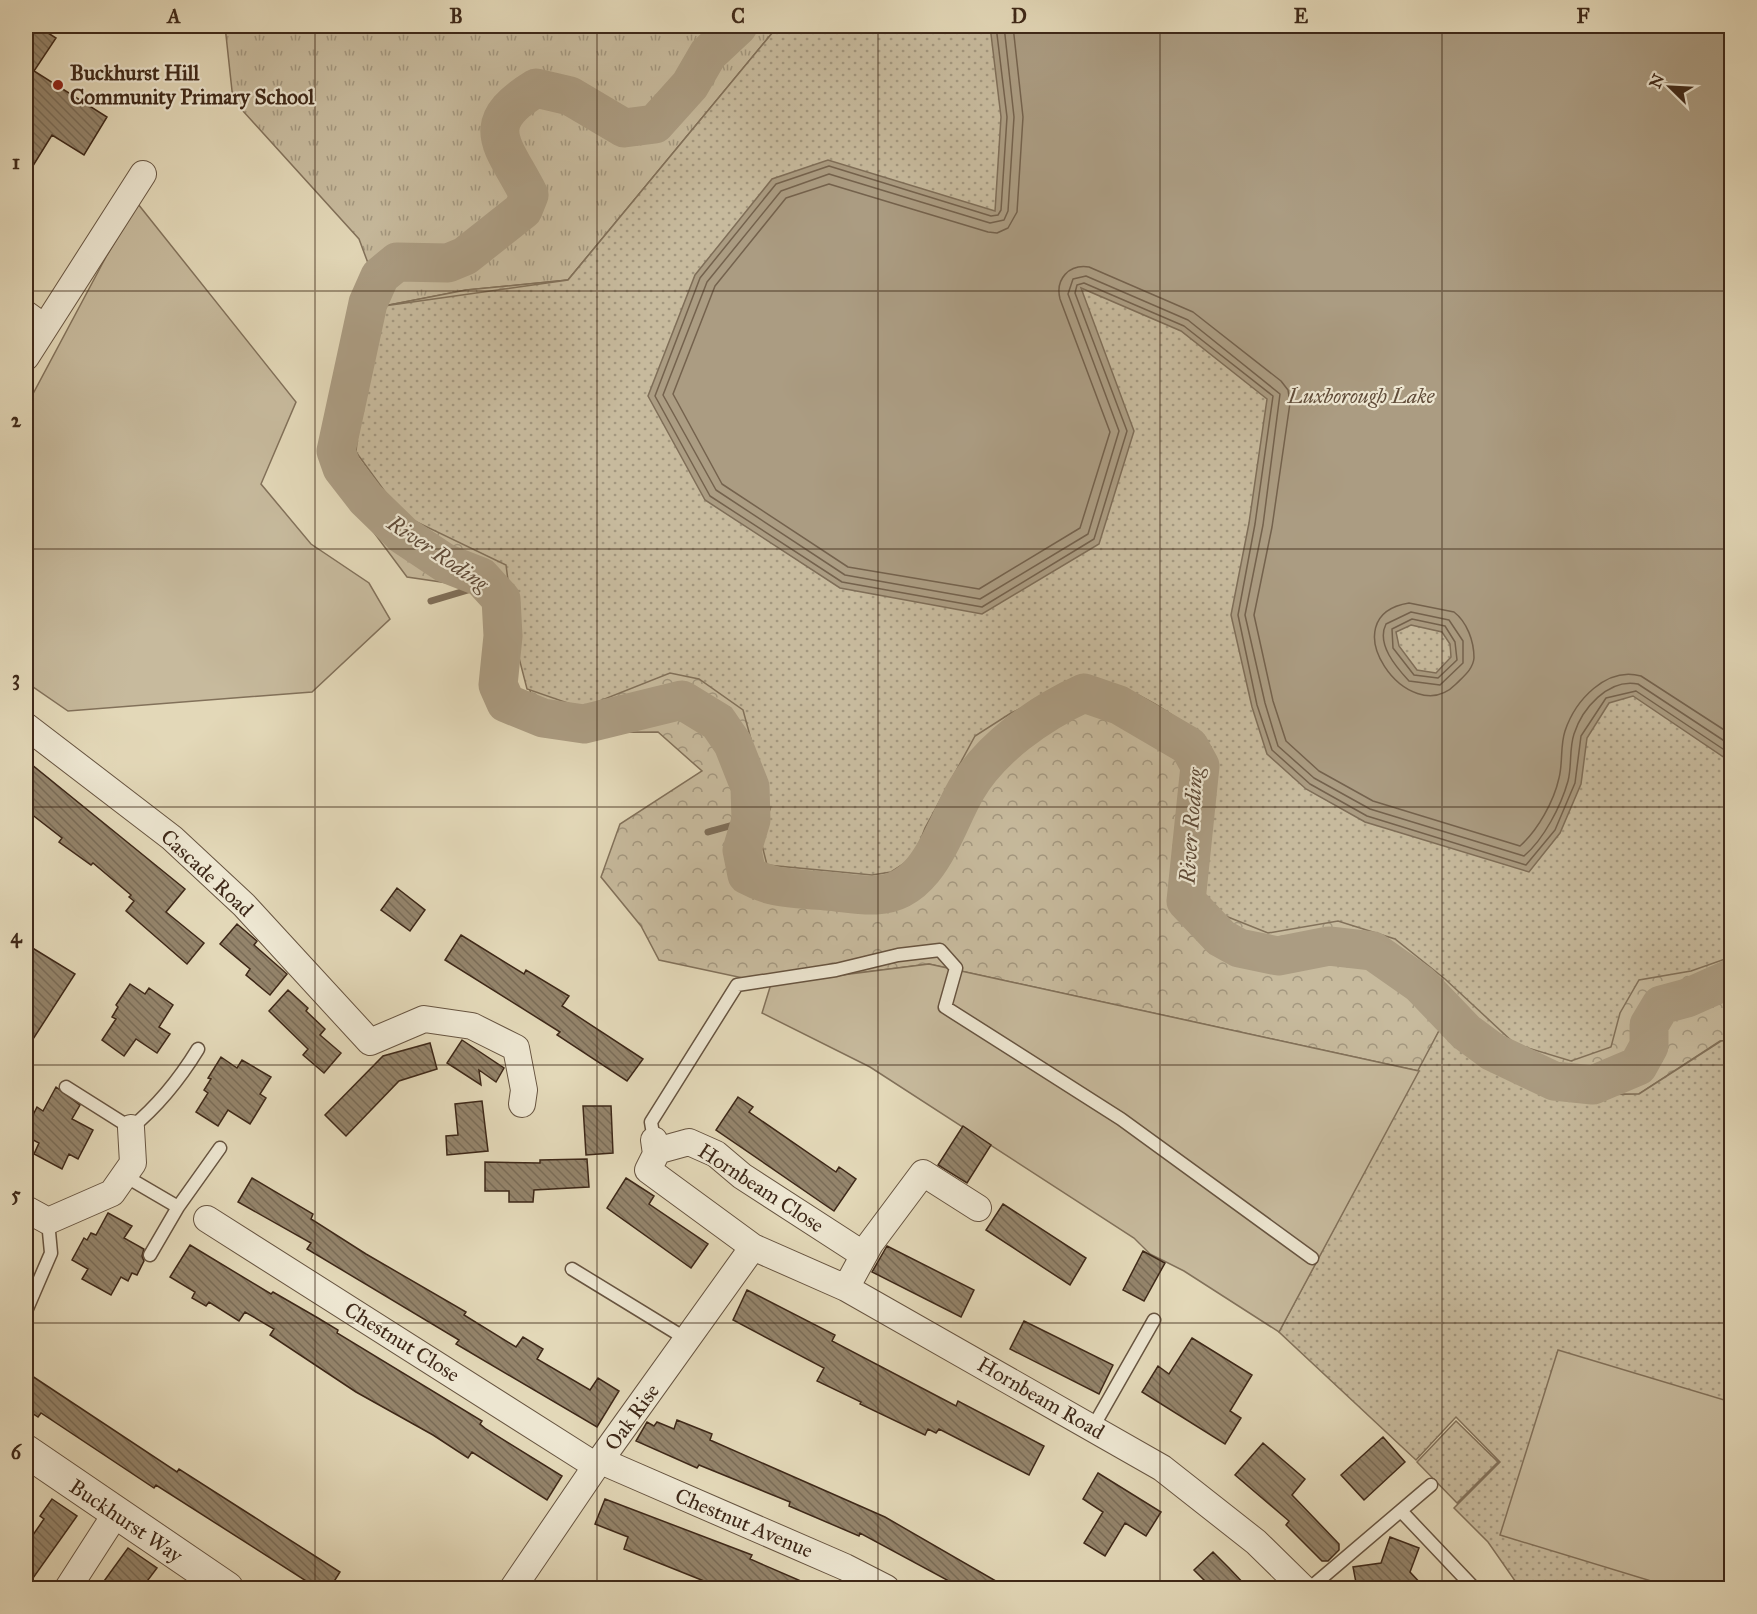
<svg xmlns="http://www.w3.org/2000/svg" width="1757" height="1614" font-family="'IM FELL Great Primer',serif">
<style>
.grass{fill:url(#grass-tufts);stroke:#82715a;stroke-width:1.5}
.forest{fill:url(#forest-crowns);stroke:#82715a;stroke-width:1.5}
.park{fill:url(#park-dots);stroke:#82715a;stroke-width:1.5}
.garden{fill:#c7ba9d;stroke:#82715a;stroke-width:1.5}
.water{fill:#ab9c82;stroke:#7f6e58;stroke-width:1.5;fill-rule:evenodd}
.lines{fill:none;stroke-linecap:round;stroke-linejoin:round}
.shore{stroke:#74624d;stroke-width:1.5}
.stream{stroke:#7f6e58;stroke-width:7}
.river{stroke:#ab9c82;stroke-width:39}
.building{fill:url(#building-back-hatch);stroke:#3e2818;stroke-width:1.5}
.service-casing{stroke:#675440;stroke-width:15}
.minor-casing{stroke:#675440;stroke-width:28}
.tertiary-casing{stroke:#675440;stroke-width:34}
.service{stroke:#ede6d1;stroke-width:12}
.minor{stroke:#ede6d1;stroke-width:26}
.tertiary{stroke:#ede6d1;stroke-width:32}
.grid{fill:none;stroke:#3e2818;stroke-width:1.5;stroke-opacity:0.55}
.poi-dot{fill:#8f2418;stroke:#ede6d1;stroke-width:2}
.labels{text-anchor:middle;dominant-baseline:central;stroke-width:4.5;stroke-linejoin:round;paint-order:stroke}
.poi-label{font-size:21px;font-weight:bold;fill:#3e2818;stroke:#ede6d1;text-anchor:start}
.park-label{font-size:21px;font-style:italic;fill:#604c39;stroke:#ede6d1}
.street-label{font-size:21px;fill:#3e2818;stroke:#ede6d1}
.water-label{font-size:22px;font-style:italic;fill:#5f4b38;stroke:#ede6d1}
.neatline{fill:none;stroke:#3e2818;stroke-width:2}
.grid-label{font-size:20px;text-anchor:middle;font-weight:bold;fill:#3e2818}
</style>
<defs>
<pattern id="grass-tufts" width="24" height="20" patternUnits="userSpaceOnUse" patternTransform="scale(1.5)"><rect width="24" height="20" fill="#c7ba9d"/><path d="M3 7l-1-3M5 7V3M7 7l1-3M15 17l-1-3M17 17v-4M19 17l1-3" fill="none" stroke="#a3977f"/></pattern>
<pattern id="forest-crowns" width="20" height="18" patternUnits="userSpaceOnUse" patternTransform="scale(1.5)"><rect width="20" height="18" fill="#c7ba9d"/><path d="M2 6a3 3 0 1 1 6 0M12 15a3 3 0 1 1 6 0" fill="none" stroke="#a3977f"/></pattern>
<pattern id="park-dots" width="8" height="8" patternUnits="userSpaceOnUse" patternTransform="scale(1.5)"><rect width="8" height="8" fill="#c7ba9d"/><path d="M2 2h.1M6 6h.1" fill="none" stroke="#a3977f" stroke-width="1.8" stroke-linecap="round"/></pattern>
<pattern id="building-back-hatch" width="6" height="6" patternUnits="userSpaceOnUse" patternTransform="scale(1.5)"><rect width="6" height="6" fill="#94846b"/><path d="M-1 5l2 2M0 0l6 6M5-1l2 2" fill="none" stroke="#7a6c57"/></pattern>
</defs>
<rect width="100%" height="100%" fill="#e3d8b8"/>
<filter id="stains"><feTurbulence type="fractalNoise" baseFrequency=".00333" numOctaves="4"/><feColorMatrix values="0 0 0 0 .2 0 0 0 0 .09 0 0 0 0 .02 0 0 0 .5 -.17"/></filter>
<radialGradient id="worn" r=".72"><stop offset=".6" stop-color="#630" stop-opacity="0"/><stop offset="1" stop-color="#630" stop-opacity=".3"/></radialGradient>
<!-- grass -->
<path class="grass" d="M225,26H778L568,280L466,290L384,306L359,239L233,100Z"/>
<!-- forest -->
<path class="forest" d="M778,26L1731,762V1040L1720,1041L1639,1094L1576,1095L1441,1027L1419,1071L929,964L771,984L659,960L641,926L601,877L620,824L702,771L658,732L538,733L519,632L482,588L407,577L366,522L341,450L384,306L466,290L568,280Z"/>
<!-- park -->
<path class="park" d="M778,26H1731V957L1691,971L1639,980L1620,1013L1611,1047L1571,1061L1515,1044L1445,979L1395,939L1338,921L1268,933L1223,915L1203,895L1213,773L1211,747C1175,713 1137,689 1089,677L1011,713L975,736L925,828L917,849L908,861L891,872L872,875L767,865L761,841L770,809L743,710L699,679L670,673L582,708L527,689L517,650L506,565L402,515L356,452L360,409L384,306L568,280Z
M1441,1027L1576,1095L1639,1094L1721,1041L1731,1040V1588H1520L1488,1542L1454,1508L1500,1462L1456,1417L1416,1460L1279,1332Z
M1456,1421L1498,1462L1457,1503L1417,1462Z"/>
<!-- garden -->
<path class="garden" d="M138,204L296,402L261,484L311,544L369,583L390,619L312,692L68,711L26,682V407L107,255Z
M929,964L1419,1071L1279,1332L1184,1271L1150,1254L1134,1238L870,1067L762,1013L771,984Z
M1558,1350L1731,1402V1588H1674L1500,1535Z"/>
<!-- water -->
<path class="water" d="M990,26H1731V762L1633,696L1609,703L1587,738L1581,784L1560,833L1529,872L1365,822L1306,789L1267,754L1252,707L1231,615L1249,523L1267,399L1181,331L1081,288L1134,431L1099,544L982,614L840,588L705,500L648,396L695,275L772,179L828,160L995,211L1001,117ZM1411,625L1442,632L1450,644L1451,657L1436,673L1417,670L1399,646L1396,632Z"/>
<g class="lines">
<!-- shore -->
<path class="shore" d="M996,26L1007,117L1001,210L998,215L991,216L829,166L776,184L700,278L655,396L710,496L842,582L982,607L1094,539L1127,431L1075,293L1077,285L1084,283L1184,326L1273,396L1255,524L1238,615L1257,705L1272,750L1310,784L1367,816L1526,865L1555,830L1575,783L1581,736L1606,698L1636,691L1732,755
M1004,26L1014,117L1008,211L1004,220L990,223L829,174L781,191L707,282L663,395L716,490L845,575L980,599L1088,534L1119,431L1068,294L1073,279L1086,276L1188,320L1280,394L1263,525L1245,615L1265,703L1278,746L1314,778L1370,809L1524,856C1544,839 1561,806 1568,781C1572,766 1569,749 1574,734C1582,709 1608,678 1638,684L1732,746
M1013,26L1023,117L1017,212L1008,228L997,233L988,232L829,184L786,198L715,286L673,394L722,484L848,567L979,589L1080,528L1110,432L1060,299C1055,279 1069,264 1089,267L1193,312L1281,381L1288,390L1290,403L1272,527L1254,615L1273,701L1286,741L1319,771L1373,801L1520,846C1538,830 1554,801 1559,778C1563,763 1560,746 1565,731C1575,701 1606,666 1641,676L1732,735
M1409,603L1454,612C1467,622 1474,641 1474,658C1473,669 1464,676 1456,684C1409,732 1328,616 1409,603Z
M1411,612L1449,620L1463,641V663L1440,685L1409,681C1396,667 1376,644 1386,624Z
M1412,619L1445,626L1455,642L1457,660L1438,678L1414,675L1393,648L1392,629Z"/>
<!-- stream -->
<path class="stream" d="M431,601L488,584
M708,832L751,820"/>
<!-- river -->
<path class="river" d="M738,26L708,54L690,85L655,124L624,128L570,96L536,88C476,125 503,144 529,195L523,210L465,256L448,263L397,262L380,276L368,303L336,451L342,468L366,499L403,535L445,563L481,577L501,599L503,636L498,685L506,703L543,718L584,724L682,700L718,722L733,744L750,787L751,820L742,850L747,875C774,890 795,888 826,891C842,892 859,896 876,895C929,893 944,828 966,790C990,748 1040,713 1084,693L1119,705L1189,746L1200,766L1186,901L1221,938L1239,948L1278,956L1329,946L1373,951L1420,984L1466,1032L1493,1052L1554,1081L1593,1085L1638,1066L1649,1046V1025L1661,1005L1687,998L1732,978"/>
</g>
<!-- building -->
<path class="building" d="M26,26H37L56,38L34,71L107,117L84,155L52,135L26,177Z
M26,760L185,889L166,912L204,943L187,964L126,911L134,901L129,897L131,895L93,863L91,865L59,842L62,838L26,810Z
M397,888L425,910L410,931L381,910Z
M237,924L257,941L254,945L287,974L270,995L246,975L250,969L220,944Z
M461,935L524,974L526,970L569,996L562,1006L643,1059L627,1081L557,1035L560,1032L445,960Z
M26,944L75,974L26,1050Z
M130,984L145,994L149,988L173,1005L159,1027L170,1034L157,1053L136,1039L124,1056L102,1040L116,1019L112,1017L118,1007L116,1005Z
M288,990L308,1008L306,1011L325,1029L320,1035L341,1053L324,1073L303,1055L308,1049L269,1011Z
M462,1040L504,1068L496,1082L479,1070L481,1085L447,1063Z
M430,1043L437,1069L399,1081L346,1136L325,1115L383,1056Z
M221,1057L237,1068L242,1060L271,1077L260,1094L266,1098L250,1124L228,1110L218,1126L196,1112L208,1093L204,1090L211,1079L208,1078Z
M56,1087L80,1105L72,1119L93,1130L78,1159L69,1154L62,1169L34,1154L39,1143L26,1136V1129L37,1107L43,1111Z
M738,1097L753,1107L749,1112L836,1172L839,1167L856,1179L834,1211L716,1130Z
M482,1101L488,1151L447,1155L446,1136L458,1135L455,1104Z
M583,1106H611L613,1153L586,1155Z
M963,1126L991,1145L967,1183L938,1165Z
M587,1159L589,1187L534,1190L533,1202H509V1191H485V1162L540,1163V1160Z
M252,1178L313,1214L311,1219L366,1254L466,1312L464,1315L516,1347L523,1337L543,1349L537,1359L590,1390L598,1378L619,1391L597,1427L456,1344L459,1340L307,1249L311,1243L238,1202Z
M626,1178L654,1196L649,1204L708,1244L691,1268L607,1208Z
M1003,1204L1086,1258L1070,1285L986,1230Z
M108,1213L132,1226L124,1238L144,1249L142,1256L144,1261L137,1275L132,1273L128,1281L121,1277L111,1295L82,1279L88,1269L72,1260L84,1238L87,1240L91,1233L96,1235Z
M190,1245L271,1294L273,1292L318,1318L338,1330L337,1333L482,1421L480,1424L486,1429L562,1476L547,1500L472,1452L468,1458L433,1435L356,1392L270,1335L274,1329L245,1312L239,1321L209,1302L206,1306L192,1298L195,1292L170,1277Z
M887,1246L974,1290L961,1317L872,1272Z
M1143,1251L1165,1263L1144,1301L1123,1290Z
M747,1290L835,1335L832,1341L937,1396L956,1406L958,1401L1044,1446L1029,1475L939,1429L936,1433L928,1429L925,1435L860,1404L861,1402L817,1381L824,1368L733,1320Z
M1024,1321L1113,1365L1099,1394L1010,1349Z
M1192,1338L1252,1375L1230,1411L1241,1418L1225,1444L1142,1392L1158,1366L1169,1374Z
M26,1372L177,1472L179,1469L340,1572L330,1588H317L156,1485L154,1488L41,1413L38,1417L26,1409Z
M677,1420L712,1434L710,1440L885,1517L1008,1588H945L949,1581L860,1533L859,1536L789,1506L790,1502L699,1465L697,1468L636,1441L647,1422L654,1426L657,1422L674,1429Z
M1383,1437L1405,1462L1364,1500L1341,1475Z
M1263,1443L1305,1479L1292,1495L1339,1544V1550L1328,1561H1322L1286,1525L1289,1521L1235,1475Z
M1098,1473L1161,1512L1146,1536L1125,1523L1105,1556L1084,1543L1103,1512L1083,1499Z
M52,1499L77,1516L26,1588V1545L44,1519L40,1516Z
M605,1499L752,1555L750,1559L817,1588H737L721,1582L719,1587L624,1549L628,1537L595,1524Z
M1390,1537L1419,1548L1410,1572L1425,1588H1357L1353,1567L1381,1563Z
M128,1548L157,1568L142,1588H99Z
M1213,1552L1229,1568L1248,1588H1212L1194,1570Z"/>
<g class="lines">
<defs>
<path id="service" d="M66,1087L131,1128C159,1105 179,1080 198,1049
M654,1140L651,1122L737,985L836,970L898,955L940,950L956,968L945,1007L1121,1119L1312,1258
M125,1176L178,1207L220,1148
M150,1255L178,1207
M572,1269L688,1340
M26,1311L51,1253L48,1221
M1093,1427L1154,1320
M1401,1511L1474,1588
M1310,1588L1431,1485"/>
<path id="minor" d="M26,314L44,327
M26,357L143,174
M26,726L172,838L244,905L370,1042L424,1019L472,1026L516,1048L524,1090L522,1104
M654,1140L656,1154L648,1170L753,1247L846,1288L1162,1468L1256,1542L1303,1588
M656,1154L660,1150L689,1142L716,1154L742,1176L864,1255
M26,1209L48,1221L112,1193L133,1163L131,1128
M207,1219L596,1466
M846,1288L870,1244L923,1173L978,1208
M601,1461L845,1567L886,1588
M68,1588L115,1515
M513,1588L596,1466L753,1247"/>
<path id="tertiary" d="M26,1451L227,1588"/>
</defs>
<!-- service casing -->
<use href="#service" class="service-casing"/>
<!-- minor casing -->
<use href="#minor" class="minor-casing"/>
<!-- tertiary casing -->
<use href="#tertiary" class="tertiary-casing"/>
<!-- service -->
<use href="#service" class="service"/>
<!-- minor -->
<use href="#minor" class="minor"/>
<!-- tertiary -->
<use href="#tertiary" class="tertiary"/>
</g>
<!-- grid -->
<path class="grid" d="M315,26V1588M597,26V1588M878,26V1588M1160,26V1588M1442,26V1588M26,291H1732M26,549H1732M26,807H1732M26,1065H1732M26,1323H1732"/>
<!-- markers -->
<circle class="poi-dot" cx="58" cy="85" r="6"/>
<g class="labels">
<!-- poi labels -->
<g class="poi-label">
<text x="70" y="73">Buckhurst Hill<tspan x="70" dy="24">Community Primary School</tspan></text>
</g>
<!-- park labels -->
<g class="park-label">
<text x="1361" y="396">Luxborough Lake</text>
</g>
<!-- street labels -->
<g class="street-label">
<text transform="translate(207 873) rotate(43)">Cascade Road</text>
<text transform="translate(761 1188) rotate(33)">Hornbeam Close</text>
<text transform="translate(402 1342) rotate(32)">Chestnut Close</text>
<text transform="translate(1041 1398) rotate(30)">Hornbeam Road</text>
<text transform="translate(632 1417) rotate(-54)">Oak Rise</text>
<text transform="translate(126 1521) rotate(34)">Buckhurst Way</text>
<text transform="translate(744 1523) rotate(23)">Chestnut Avenue</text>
</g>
<!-- water labels -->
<g class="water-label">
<text transform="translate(438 553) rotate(34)">River Roding</text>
<text transform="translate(1191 826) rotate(-86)">River Roding</text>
</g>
</g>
<!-- margin -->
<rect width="1757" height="1614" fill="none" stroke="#e3d8b8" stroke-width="66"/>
<!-- north arrow -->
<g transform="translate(1670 87) rotate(294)" stroke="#ede6d1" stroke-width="4.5" paint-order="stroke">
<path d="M0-4.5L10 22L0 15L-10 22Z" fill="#3e2818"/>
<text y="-9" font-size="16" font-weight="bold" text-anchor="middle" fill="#3e2818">N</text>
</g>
<rect x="33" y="33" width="1691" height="1548" class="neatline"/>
<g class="grid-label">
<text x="174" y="23">A</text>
<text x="456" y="23">B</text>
<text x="738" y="23">C</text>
<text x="1019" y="23">D</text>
<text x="1301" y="23">E</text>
<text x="1583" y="23">F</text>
<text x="16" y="169">1</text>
<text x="16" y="427">2</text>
<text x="16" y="685">3</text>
<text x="16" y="943">4</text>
<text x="16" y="1201">5</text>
<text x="16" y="1459">6</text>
</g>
<rect width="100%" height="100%" filter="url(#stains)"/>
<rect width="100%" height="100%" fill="url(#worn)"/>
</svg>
